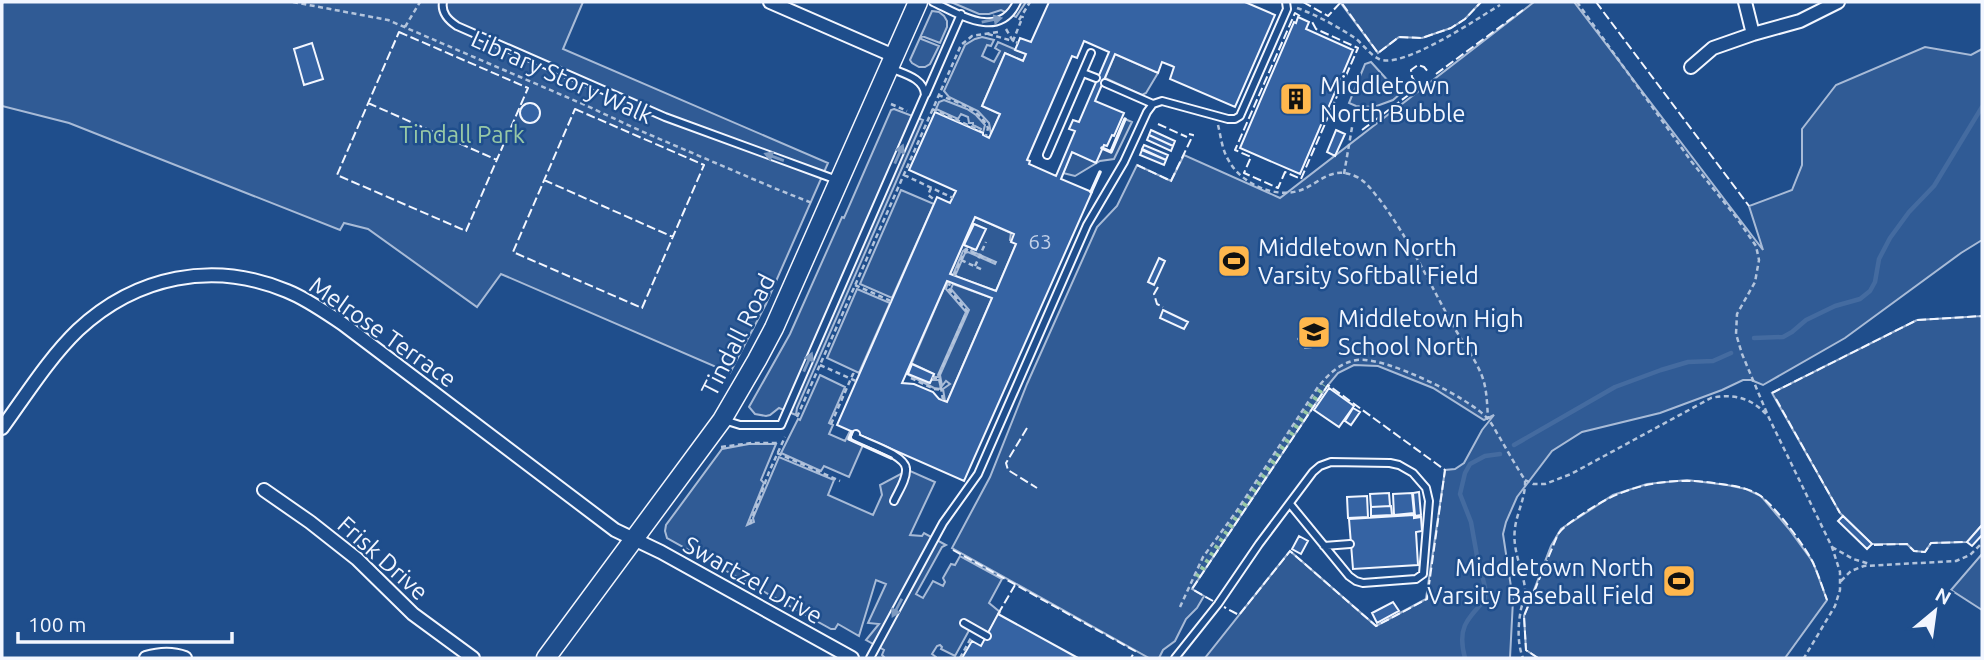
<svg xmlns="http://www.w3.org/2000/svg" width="1984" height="660" font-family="Ubuntu,sans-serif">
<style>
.built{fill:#305b95;stroke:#a8bbd7;stroke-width:2}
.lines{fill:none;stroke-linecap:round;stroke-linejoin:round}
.stream{stroke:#446ba0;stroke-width:4.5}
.building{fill:#3563a3;stroke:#f2f6ff;stroke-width:2;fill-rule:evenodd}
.lane-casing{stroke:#f2f6ff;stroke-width:10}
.street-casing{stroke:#f2f6ff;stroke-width:16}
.secondary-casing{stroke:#f2f6ff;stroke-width:21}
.path{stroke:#b3c4dc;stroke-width:2.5;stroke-dasharray:5 3.5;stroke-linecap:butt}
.lane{stroke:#1f4e8c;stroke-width:6}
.street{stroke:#1f4e8c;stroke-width:12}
.secondary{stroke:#1f4e8c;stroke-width:18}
.hedge{stroke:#97c8a6;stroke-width:5;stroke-dasharray:3.5 5;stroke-linecap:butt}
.fence{stroke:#f2f6ff;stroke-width:2;stroke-dasharray:9 3.5;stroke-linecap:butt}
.wall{stroke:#f2f6ff;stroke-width:3.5}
.oneway{fill:#7e9ac0}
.labels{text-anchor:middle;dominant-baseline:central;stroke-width:5;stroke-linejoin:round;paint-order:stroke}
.number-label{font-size:21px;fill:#c3d1e8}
.street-label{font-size:24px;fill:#f2f6ff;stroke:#1f4e8c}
.poi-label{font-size:24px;fill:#f2f6ff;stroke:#1f4e8c;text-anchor:start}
.park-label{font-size:24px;fill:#97c8a6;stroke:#1f4e8c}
</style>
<rect width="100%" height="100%" fill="#1f4e8c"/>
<!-- built -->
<path class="built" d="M2,2H583L563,49L828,163L766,304L730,373L501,274L477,307L368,229L344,223L340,230L69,123L2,106Z
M951,2H1026L1016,17L1001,10L989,14H979Z
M1340,2H1481L1465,19L1451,28L1422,38L1399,37L1378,53Z
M1534,2H1574L1763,250L1749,206L1792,190L1802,165V129L1836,85L1925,47L1971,55L1982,49V240L1961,253L1845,338L1763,385L1751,380H1743L1722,390L1660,413L1582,432L1552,451L1517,497L1506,522L1503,534L1513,600L1510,658H1205L1290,551L1376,626L1426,599L1445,470L1455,469L1464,463L1482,430L1494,415L1484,420L1433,388L1378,366L1354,365L1338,373L1328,385L1192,589L1204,596L1197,608L1186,619L1175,641L1163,650L1159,658H1149L952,548L990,477L1027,384L1097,227L1117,206L1137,165L1171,181L1184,155L1280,198Z
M932,11L939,12L944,16L947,21V27L940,43L922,36L921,39L939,46L930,64L925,67H919L912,63L910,60Z
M982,37L994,40L991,46L987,45L982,56L994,62L1000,51L995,48L998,42L1026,54L1023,61L1005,53L982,106L1000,114L991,134L989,123L978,111L949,97L944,91L965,45L975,39Z
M1115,54L1158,73L1146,93L1142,95L1105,78Z
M1371,62L1400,94L1393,100L1374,107L1356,106L1349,103L1365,64Z
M944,100L967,109L976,115L985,125L983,133L980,131L981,129L973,125V123H969L968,117L961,114L958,119L936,109L939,102Z
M894,109L923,120L797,408L796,415L779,408L770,415L766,416L755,414L749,407L790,334L842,217L844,218L891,110Z
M1125,119L1132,122L1114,159L1100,161L1075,176L1063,173L1072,152L1096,162L1102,148L1111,152Z
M901,190L934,204L892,298L860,284Z
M975,217L1011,233L1010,240L1016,244L996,291L955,276L965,253L968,252L995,264L996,262L971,251L972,249L976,250L985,229L974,224L964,245L968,247L963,251L953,275L950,274Z
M947,281L948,282L946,289L966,312L938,375L939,377H933L934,374L913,364L908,373L929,383L931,380H939L941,389L934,388L907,374Z
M953,284L992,298L947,402L945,401L943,389L950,384L946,381L942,386L940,375L969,310L951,289Z
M857,289L890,303L859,373L827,358Z
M1982,316V525L1967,542L1931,543L1925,552L1914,551L1907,544H1872L1840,513L1772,393L1917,320Z
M820,375L845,387L829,423L833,425L829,434L845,441L850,431L852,432L850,439L863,445L849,477L824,466L821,471L781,453L798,419L800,420Z
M749,444H776L761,480L764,483L747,525L754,522L753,518L779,457L834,480L828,495L873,515L882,495L880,485L908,470L935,482L910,535L922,536L924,533L946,545L942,547L916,594L923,598L933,581L943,586L945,582L943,578L951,564L955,565L960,556L1002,579L989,603L1000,612L988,633L972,625L955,656L941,649L942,647L940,645L937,646L932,654L936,657V658H885L882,655L884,650L866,640L879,624L868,623L886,584L876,580L859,636L838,624L835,629H831L667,538L665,531L666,525L722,449Z
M1687,480L1727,485L1746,489L1761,496L1789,529L1813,562L1827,600L1785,658H1538L1526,650L1524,616L1551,546L1561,529L1613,495L1647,484Z
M1982,554V610L1951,590Z"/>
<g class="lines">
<!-- stream -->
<path class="stream" d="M1754,338L1783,337L1792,332L1806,320L1835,306L1860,299L1870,291L1875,282L1879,259L1890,238L1909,212L1934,186L1982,107
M1514,445L1615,387L1661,370L1688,362L1713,361L1731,353
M1465,658C1457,629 1466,620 1485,600V587L1477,556L1471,522L1460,494L1465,473L1470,464L1485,456L1500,454"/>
</g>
<!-- building -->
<path class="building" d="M1049,2H1245L1275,15L1235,107L1170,79L1174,67L1172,66L1162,62L1158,73L1115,54L1095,101L1124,113L1114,136L1112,135L1107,146L1104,145L1096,163L1072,152L1061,179L1092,192L964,481L837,425L937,197L950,203L956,191L909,170L935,112L983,133V135L989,138L1000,114L982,106L1005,53L1023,61L1026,54L1015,50L1018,43L1020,38L1031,42ZM1084,41L1109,52L1079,122L1073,120L1069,129L1075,131L1056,176L1029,164L1030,161L1027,160L1072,56L1077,58ZM975,217L1014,234L1011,242L1016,244L996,291L950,274ZM947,281L992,298L947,402L939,399L933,392L914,384L902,383Z
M1298,17L1309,22L1306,29L1353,50L1300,174L1240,148L1294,22L1296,23Z
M312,43L323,79L304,85L294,49Z
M520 113a10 10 0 1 1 20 0a10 10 0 1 1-20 0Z
M1151,130L1175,141L1173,146L1149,135Z
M1336,130L1345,134L1335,156L1327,152Z
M1149,135L1173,146L1171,151L1147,140Z
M1144,145L1168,155L1166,160L1142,149Z
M1142,150L1166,160L1164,165L1140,155Z
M974,224L986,229L976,250L964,245Z
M1159,258L1165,261L1154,285L1148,282Z
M1163,310L1188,322L1184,329L1160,318Z
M912,364L934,374L930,383L908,374Z
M1329,388L1354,406L1339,427L1314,410Z
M1353,408L1360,412L1351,425L1345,421Z
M1419,492L1421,515L1415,516L1413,493Z
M1389,493L1390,506L1371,507L1370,494Z
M1412,493L1414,513L1394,515L1393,494Z
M1367,496L1368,517L1348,518L1347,497Z
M1391,506L1392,515L1371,516V507Z
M1414,515V518L1421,517L1422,531L1416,532L1418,565L1353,569L1349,519Z
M1843,516L1872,544L1867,549L1838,521Z
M1982,525V535L1972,546L1967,542Z
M1299,536L1308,541L1301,554L1292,549Z
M1393,602L1399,611L1377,623L1372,613Z
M998,614L1078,658H962L972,641L981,646Z"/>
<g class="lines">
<defs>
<path id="lane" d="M443,2C441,13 448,20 457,26L665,117L837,180
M933,2C959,14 999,41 1017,2
M1083,73L1096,78
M1105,83L1153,104
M926,94L961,14
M1047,155L1091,53
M724,420L740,425H781L925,95C924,78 904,74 890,68
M856,434L855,437C866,443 906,455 906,469C907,479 898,492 894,501
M1324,546L1350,544
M964,623L987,636
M870,658L943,523L978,474L1087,225L1124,162L1147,112L1153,104L1162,101L1228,119H1235L1240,116L1287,9L1286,2
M1175,658L1218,604L1259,544L1313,472L1320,466L1331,462L1390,463L1399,465L1413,473L1426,488L1429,501L1423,574L1416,579L1363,583L1356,581L1349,576L1290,504"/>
<path id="street" d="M770,2L894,56
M1745,2L1753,34
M1691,67L1713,48L1753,34L1800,21L1838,2
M2,428C26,395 49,358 78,330C136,276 213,260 287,291C307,299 325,312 343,324L615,530L661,552L852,658
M264,490L310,522L357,559L413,614L473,658
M146,658C159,654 172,653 185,658"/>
<path id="secondary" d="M546,658L722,420L757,360L774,328L918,2"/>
</defs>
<!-- lane casing -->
<use href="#lane" class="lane-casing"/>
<!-- street casing -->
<use href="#street" class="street-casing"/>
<!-- secondary casing -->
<use href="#secondary" class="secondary-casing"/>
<!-- path -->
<path class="path" d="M293,2L388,20L585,105L641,131L774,188L812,203
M1577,2L1691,161L1736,217L1756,246L1759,260L1755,282L1737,314L1736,334L1742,354L1769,418L1832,547L1840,572V590L1835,606L1804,658
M2,3L3,2
M1297,8C1317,15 1338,27 1355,38C1363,44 1370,55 1379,59C1402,70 1478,18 1500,5
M1019,20L1030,2
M405,27L420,2
M1006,29L1013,41L1018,43
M988,34L1013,41L1023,16
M938,95C957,102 979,108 988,128L986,136
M891,104L907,111
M932,109L979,130
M1218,125C1221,137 1222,150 1229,161C1241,183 1273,198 1298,191C1319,185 1330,164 1357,177C1367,182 1373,192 1380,200C1409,239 1427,278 1450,320C1460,339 1474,356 1482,376C1487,389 1487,404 1488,418
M1344,174L1355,110
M904,175L953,198
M931,188L928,195L935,200
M961,260L983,270
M975,266L986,242
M954,276L964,253L967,250L996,263
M855,285L891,301
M820,365L856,381
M911,378L934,389L942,390
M932,378H940
M943,400L939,375L967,311L948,288L950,283
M797,417L961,45L972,36L998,32
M831,424L853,374L858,376
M721,447L752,443H780
M777,453L840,481
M1525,480L1533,484H1545L1571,474L1711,398C1733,393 1751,398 1766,414
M750,524L769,472L785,437
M1832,547L1853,559L1870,564
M1841,581L1851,571L1864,566L1956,561L1970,555L1982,543
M1180,607L1203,557L1236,512L1318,387C1329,374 1339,363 1357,360C1385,356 1470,398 1488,419C1493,425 1496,432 1500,438C1508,452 1516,466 1525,480C1526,497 1517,512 1515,528C1512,550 1522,567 1525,588C1525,596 1523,602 1521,609C1518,625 1517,643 1523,658
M960,658L971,638"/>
<!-- lane -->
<use href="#lane" class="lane"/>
<!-- street -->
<use href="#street" class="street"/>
<!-- secondary -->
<use href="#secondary" class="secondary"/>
<!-- hedge -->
<path class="hedge" d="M1197,577L1324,385"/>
<!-- fence -->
<path class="fence" d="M1303,2L1328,16L1341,2L1378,53L1399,37L1422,38L1451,28L1465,19L1481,2
M1596,2L1749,206
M1300,16L1295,13L1235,150L1251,157L1244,173L1278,188L1285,172L1301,179L1358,48L1316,29L1311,20
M399,32L528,88L466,231L337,175Z
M1436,74L1523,10
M1416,83L1412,77L1411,70L1418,65L1424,67L1429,73
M368,103L497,160
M575,109L704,165L642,308L513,252Z
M1158,124L1187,137
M1362,130L1415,90
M1137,165L1171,181L1193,135L1189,134
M544,180L673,237
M1158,287L1154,294L1157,304L1163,307
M1310,330L1303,332L1298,339L1305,348L1313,347L1318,340
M1772,393L1917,320L1982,316
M1776,399L1840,513
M1027,428L1006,463L1008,470L1037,488
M1874,545L1907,544L1914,551L1925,552L1931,543L1965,542
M953,550L1135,651L1131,658
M1213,601L1192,589L1328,385L1445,470L1427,599L1376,626L1290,551L1239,615L1224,607
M998,614L1015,585
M1538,658L1526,650L1524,616L1558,534C1566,524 1577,518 1587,511C1629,483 1672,476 1721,484C1734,486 1751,488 1762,497C1776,508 1807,548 1814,565C1819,576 1823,589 1827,600"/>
<!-- wall -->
<path class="wall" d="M1102,148L1111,152L1125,119
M1091,192L1100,172
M852,432L849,439L891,458"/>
</g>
<!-- one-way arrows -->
<defs><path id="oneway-solid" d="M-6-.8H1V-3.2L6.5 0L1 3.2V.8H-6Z" transform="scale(1.75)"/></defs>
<g class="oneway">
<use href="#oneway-solid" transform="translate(992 20) rotate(-11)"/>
<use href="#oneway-solid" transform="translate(899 154) rotate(-66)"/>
<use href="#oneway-solid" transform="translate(774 157) rotate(-160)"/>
<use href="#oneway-solid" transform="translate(808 362) rotate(-66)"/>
<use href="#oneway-solid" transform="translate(897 608) rotate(118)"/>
</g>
<!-- icons -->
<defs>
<symbol id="building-square" viewBox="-11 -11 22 22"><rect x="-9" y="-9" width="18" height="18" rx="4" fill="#ffb74d" stroke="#1f4e8c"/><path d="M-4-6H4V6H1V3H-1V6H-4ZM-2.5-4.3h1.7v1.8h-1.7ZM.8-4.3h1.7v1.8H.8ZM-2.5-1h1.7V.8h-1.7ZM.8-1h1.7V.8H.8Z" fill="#111"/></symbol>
<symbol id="stadium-square" viewBox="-11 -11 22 22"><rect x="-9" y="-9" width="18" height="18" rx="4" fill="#ffb74d" stroke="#1f4e8c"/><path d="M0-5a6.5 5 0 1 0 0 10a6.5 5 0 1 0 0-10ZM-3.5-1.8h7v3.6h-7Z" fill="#111"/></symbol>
<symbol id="school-square" viewBox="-11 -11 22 22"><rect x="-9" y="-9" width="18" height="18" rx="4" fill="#ffb74d" stroke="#1f4e8c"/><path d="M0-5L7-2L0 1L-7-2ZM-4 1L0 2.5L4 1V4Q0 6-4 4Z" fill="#111"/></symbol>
</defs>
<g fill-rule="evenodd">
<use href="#building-square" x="1277" y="80" width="38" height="38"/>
<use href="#stadium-square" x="1215" y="242" width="38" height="38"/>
<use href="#school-square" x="1295" y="313" width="38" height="38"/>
<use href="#stadium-square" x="1660" y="562" width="38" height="38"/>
</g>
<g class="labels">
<!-- number labels -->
<g class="number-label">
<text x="1040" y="241">63</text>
</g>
<!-- street labels -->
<g class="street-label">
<text transform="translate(562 77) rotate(24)">Library Story Walk</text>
<text transform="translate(383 332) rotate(35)">Melrose Terrace</text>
<text transform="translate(738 335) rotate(-63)">Tindall Road</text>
<text transform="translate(383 558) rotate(42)">Frisk Drive</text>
<text transform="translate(753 580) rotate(29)">Swartzel Drive</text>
</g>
<!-- poi labels -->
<g class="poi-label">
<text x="1320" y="85">Middletown<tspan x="1320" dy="28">North Bubble</tspan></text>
<text x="1258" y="247">Middletown North<tspan x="1258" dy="28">Varsity Softball Field</tspan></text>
<text x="1338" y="318">Middletown High<tspan x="1338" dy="28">School North</tspan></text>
<text x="1654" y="567" text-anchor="end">Middletown North<tspan x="1654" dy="28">Varsity Baseball Field</tspan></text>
</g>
<!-- park labels -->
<g class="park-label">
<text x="462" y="134">Tindall Park</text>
</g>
</g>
<!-- border -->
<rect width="1984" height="660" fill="none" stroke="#f2f6ff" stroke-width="7"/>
<!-- north arrow -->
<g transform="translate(1935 611) rotate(29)" stroke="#1f4e8c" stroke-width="5" paint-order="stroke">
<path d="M0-5L12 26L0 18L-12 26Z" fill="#f2f6ff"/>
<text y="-10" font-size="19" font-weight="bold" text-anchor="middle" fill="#f2f6ff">N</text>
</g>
<!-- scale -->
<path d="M18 632v10h214v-10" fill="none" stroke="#f2f6ff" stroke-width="3.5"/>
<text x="28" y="632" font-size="21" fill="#f2f6ff" stroke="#1f4e8c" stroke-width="5" paint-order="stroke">100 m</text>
</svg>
